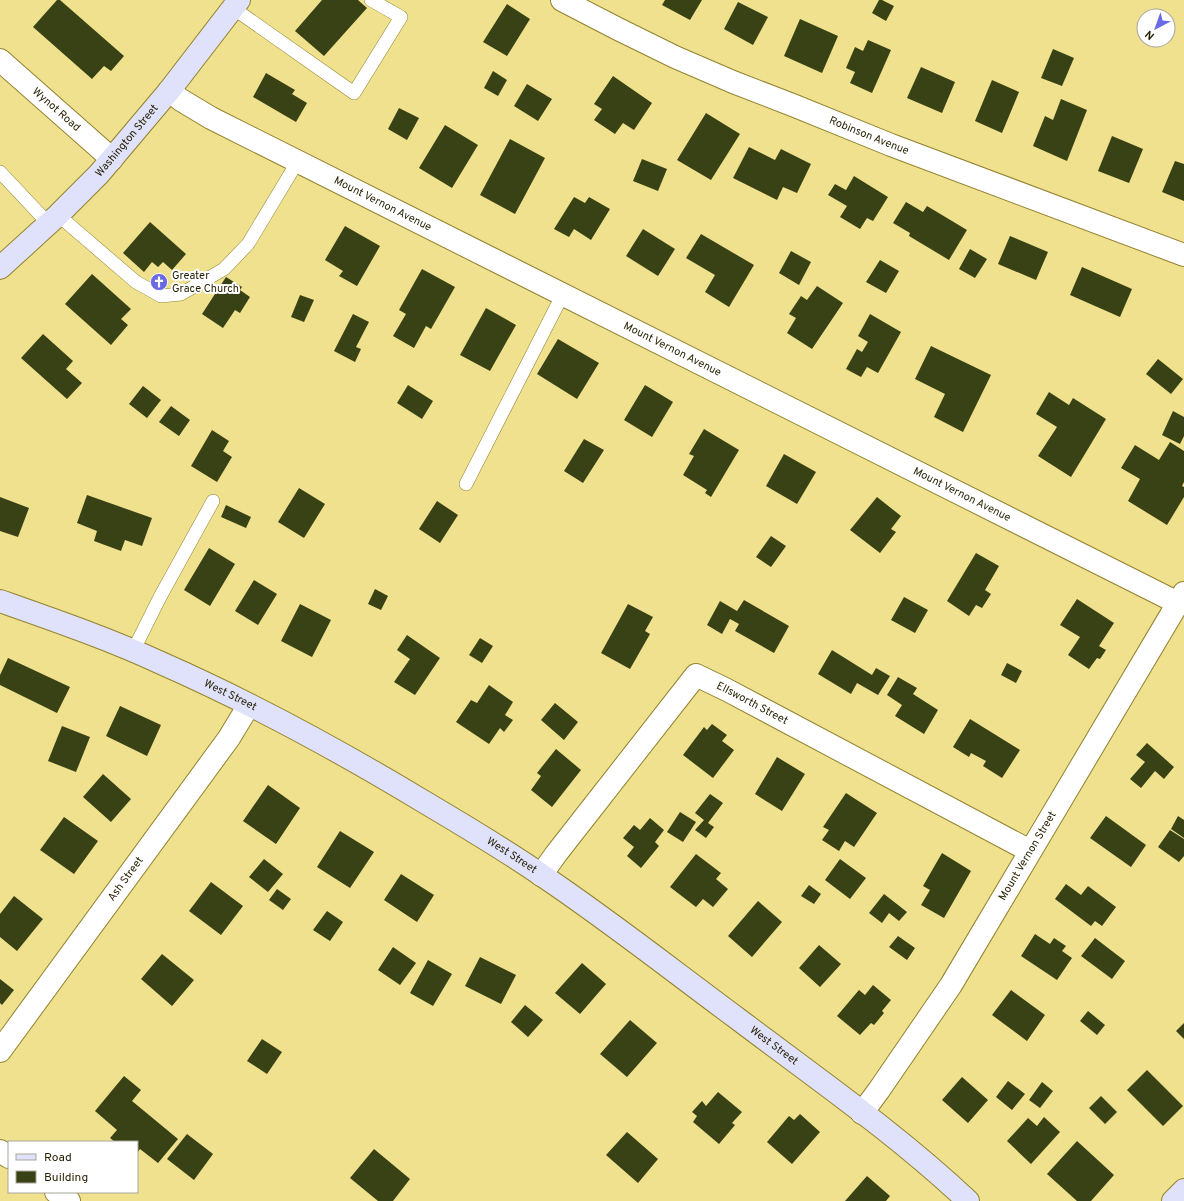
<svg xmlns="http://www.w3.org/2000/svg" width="1184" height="1201" font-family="Overpass,sans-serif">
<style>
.building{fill:#394215}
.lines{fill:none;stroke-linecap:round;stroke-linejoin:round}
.lane-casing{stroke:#91822f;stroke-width:14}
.street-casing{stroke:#91822f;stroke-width:24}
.secondary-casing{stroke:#91822f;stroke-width:24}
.lane{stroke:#fff;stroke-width:13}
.street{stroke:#fff;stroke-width:22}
.secondary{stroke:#e0e2fb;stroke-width:22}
.labels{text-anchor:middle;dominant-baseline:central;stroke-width:4;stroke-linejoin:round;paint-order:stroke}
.street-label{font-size:11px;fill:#251f00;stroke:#fff}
.poi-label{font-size:11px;fill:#251f00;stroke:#fff;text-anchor:start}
</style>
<rect width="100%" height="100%" fill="#f0e18e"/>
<!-- building -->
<path class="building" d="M57,0H60L124,56L111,71L104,66L92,79L33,27Z
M322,0H358L367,8L324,56L295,31Z
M665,0H702L690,20L662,5Z
M879,0H882L894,6L886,21L872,13Z
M738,2L768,17L753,45L724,29Z
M507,4L530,19L507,56L483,42Z
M800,19L838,36L822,73L784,56Z
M868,40L891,50L872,93L850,83L855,72L846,68L855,47L863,51Z
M1053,49L1074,58L1062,86L1041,78Z
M921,67L955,82L942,113L907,98Z
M493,71L507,80L498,96L484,88Z
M266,73L295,90L292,94L307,103L296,122L253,97Z
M613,76L652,103L634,130L623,123L615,134L594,120L602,109L594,104Z
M992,80L1019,92L1002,133L975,121Z
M527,84L552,99L538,121L514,106Z
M1061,99L1087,110L1067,161L1033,146L1045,116L1053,120Z
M399,108L419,118L407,140L388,129Z
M706,113L740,134L711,180L677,160Z
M445,125L478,145L452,188L419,168Z
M1112,136L1143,149L1129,183L1098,171Z
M510,139L545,158L515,214L480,195Z
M749,147L775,160L781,149L811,164L797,193L783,187L777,200L733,178Z
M642,159L667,169L658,191L633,181Z
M1175,161L1184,164V201L1162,192Z
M854,176L888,197L873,221L867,218L860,229L840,217L847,206L828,195L835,184L846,190Z
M574,197L585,203L589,197L610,209L591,240L574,229L569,237L554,229Z
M906,202L923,212L927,206L967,230L949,260L909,236L910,233L893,223Z
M150,222L186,254L172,270L163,262L158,267L152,262L144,272L123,253Z
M345,226L380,246L357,286L339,276L343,271L325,260Z
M643,229L675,249L658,276L626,256Z
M701,234L754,265L729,307L705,292L715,275L686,258Z
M1010,236L1048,252L1036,280L998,264Z
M970,249L987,259L975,278L959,269Z
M791,251L811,262L799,285L779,273Z
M880,260L899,271L886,293L866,282Z
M1082,267L1132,289L1120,317L1070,295Z
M422,269L455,287L431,329L426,326L414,348L393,336L406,314L399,310Z
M92,274L131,309L121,319L128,325L111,345L65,304Z
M226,277L242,287L240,290L250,297L240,313L235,310L223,328L202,314Z
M817,286L843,303L812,349L787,333L796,318L789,314L801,296L807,300Z
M300,295L314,300L304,322L291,317Z
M486,308L516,325L490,371L460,355Z
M353,314L369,322L356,347L361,349L355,362L334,351Z
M870,314L901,332L878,373L867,367L861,377L846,369L857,349L862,352L868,342L858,336Z
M43,334L73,361L66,369L82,383L67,399L21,358Z
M558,339L599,363L577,399L537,374Z
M931,346L991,375L963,432L934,417L945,394L915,379Z
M1158,359L1183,379L1171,394L1146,374Z
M408,385L433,401L422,419L397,403Z
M645,385L673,402L652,437L624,420Z
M143,386L161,400L147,418L129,404Z
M1049,392L1069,405L1073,398L1106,419L1071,477L1038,456L1057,427L1036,414Z
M171,406L190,420L179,436L159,422Z
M1173,411L1184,417V436L1180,444L1162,435Z
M704,429L739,450L711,497L705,493L707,490L683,475L694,456L689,454Z
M212,430L229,441L223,451L232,457L217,482L191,466Z
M584,439L604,450L583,483L564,471Z
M1170,442L1184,451V482L1182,486L1184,487V497L1167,525L1128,501L1140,479L1121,468L1135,445L1159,460Z
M784,454L816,472L797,504L766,486Z
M299,488L325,504L304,538L278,522Z
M87,495L152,518L142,546L125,540L121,551L94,541L97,531L77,523Z
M0,497L29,508L18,537L0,531Z
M877,497L901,516L891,529L896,532L880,553L850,530Z
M437,501L458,515L440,543L419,529Z
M226,505L251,517L246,528L221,517Z
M771,536L786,546L771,567L756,557Z
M209,548L235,564L210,606L184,590Z
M976,553L999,566L985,590L991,594L982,608L976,605L969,616L947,601Z
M254,580L277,594L258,625L235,611Z
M375,589L388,596L381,610L368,604Z
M904,597L928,610L915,633L891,620Z
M1077,599L1114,623L1099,646L1106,650L1100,659L1097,658L1089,669L1068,655L1080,637L1060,625Z
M744,600L789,626L774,653L735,631L739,624L730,619L722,634L707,625L720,601L737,611Z
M300,604L331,620L312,657L281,641Z
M628,604L653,617L645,631L650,634L630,669L601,653Z
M407,635L440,658L415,695L394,682L410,659L397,650Z
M480,638L493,646L482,663L469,655Z
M832,650L872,675L876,668L890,676L878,695L857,683L851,694L818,674Z
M8,658L70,687L57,713L0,685V675Z
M1007,663L1022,671L1016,683L1001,675Z
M898,677L917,688L913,694L938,710L924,734L895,716L902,705L887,695Z
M489,685L513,702L505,715L513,720L504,732L500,728L489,744L456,722L471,700L477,703Z
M555,703L578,722L564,740L541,720Z
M120,706L161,725L147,756L106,736Z
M970,719L1020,750L1002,778L983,766L986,761L971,753L969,757L953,747Z
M712,724L727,735L722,741L734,750L713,778L683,755L704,727L707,730Z
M62,726L90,737L76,772L48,761Z
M1147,743L1174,767L1164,779L1155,771L1141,788L1130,779L1145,762L1136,755Z
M556,749L581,770L552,807L531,790L541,776L537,773Z
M777,757L805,774L782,811L755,794Z
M103,774L131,799L111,822L83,797Z
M268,785L300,808L276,844L243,821Z
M846,793L877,813L854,847L845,841L839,851L822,840L829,830L823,827Z
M710,794L723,803L708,823L714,827L706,838L695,830L704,820L695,813Z
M680,812L696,822L683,842L667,832Z
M1106,816L1146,845L1131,867L1090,838Z
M1178,816L1184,820V838L1171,829Z
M64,817L98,841L74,874L40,850Z
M650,818L664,830L655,842L659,846L641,868L627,856L634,847L623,838L634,825L640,830Z
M1170,830L1184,839V856L1179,862L1158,847Z
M340,831L374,852L350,888L317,867Z
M942,853L971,871L944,918L921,905L930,890L923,886Z
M696,854L721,873L716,879L728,889L713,907L703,899L696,907L670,887Z
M264,859L283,874L268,892L249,877Z
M840,859L866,878L850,899L825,880Z
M401,874L434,895L417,922L384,900Z
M211,882L243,906L221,935L189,911Z
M1066,884L1081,895L1088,886L1116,907L1102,926L1095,921L1091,926L1055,899Z
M809,885L821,894L814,904L801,896Z
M277,889L291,899L283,910L269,900Z
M884,894L907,912L899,921L889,913L882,923L869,913Z
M14,896L43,919L17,951L0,937V914Z
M758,901L782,922L752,957L728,936Z
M327,911L343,922L330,941L313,930Z
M1035,934L1050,944L1054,938L1066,946L1062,951L1072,958L1057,980L1021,956Z
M898,936L915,948L907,960L889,947Z
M1095,938L1125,961L1112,979L1081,956Z
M819,945L841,964L820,987L799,968Z
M393,947L416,963L400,985L378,970Z
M162,954L194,980L172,1006L141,979Z
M480,957L516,975L501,1004L465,986Z
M428,960L452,974L433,1006L410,993Z
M582,963L606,984L580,1014L555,993Z
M0,979L14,990L2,1005L0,1003Z
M873,985L891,1000L882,1011L884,1013L874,1025L871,1023L860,1035L837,1016L859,990L865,995Z
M1011,990L1045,1015L1027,1041L992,1015Z
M525,1005L543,1020L528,1037L511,1022Z
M1088,1011L1105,1025L1097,1035L1080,1021Z
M630,1020L657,1043L627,1077L600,1054Z
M1184,1023V1039L1176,1031Z
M262,1039L282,1052L267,1074L247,1061Z
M1147,1070L1183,1106L1163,1126L1127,1090Z
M124,1076L141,1090L132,1101L178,1139L158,1163L140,1149L137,1153V1142H115L110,1138L117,1130L95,1111Z
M962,1077L988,1100L968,1123L942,1100Z
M1008,1081L1025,1094L1012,1110L996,1097Z
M1042,1082L1053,1091L1040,1108L1029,1100Z
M718,1092L742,1112L732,1123L735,1125L719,1144L693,1122L697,1116L692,1112L702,1101L706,1106Z
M1101,1096L1117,1112L1105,1124L1089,1108Z
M800,1114L820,1132L792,1164L767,1142L789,1116L794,1120Z
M1044,1117L1060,1132L1031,1164L1007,1141L1028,1118L1037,1126Z
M627,1132L658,1159L638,1183L606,1155Z
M187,1134L213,1154L194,1180L167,1159Z
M1077,1141L1114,1175L1091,1201H1077L1047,1174Z
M374,1149L410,1179L393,1201H378L350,1178Z
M867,1176L890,1196L886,1201H845Z"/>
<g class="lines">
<defs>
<path id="lane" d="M233,8L354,93L401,17L371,0
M0,172L48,223
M58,215L136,282L161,296L181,294L224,269L248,244L298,161
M466,484L563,294
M133,651L160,597L213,501"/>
<g id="street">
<path id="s1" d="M562,0L618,29L675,57L733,82L795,106L891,145L1184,255"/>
<path id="s2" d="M0,60L112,159"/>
<path id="s3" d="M169,91L181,100L211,118L1178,603"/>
<path id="s4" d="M541,875L556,854L696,675L727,690L1030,851"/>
<path id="s5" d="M0,1051L229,738L249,705"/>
<path id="s6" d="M862,1113L879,1090L951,985L1184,593"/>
<path d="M0,1151L9,1157"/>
<path d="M56,1192L69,1201"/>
</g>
<g id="secondary">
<path id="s7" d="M0,268L58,215L99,174L169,91L239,0"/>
<path id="s8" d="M0,601C54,620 109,639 161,663C252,703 340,751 426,803C465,826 505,850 543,876C610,921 673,971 738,1019C816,1078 897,1134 968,1201"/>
<path d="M1173,1201L1184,1190"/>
</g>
</defs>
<!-- lane casing -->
<use href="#lane" class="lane-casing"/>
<!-- street casing -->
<use href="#street" class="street-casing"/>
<!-- secondary casing -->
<use href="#secondary" class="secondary-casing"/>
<!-- lane -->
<use href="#lane" class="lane"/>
<!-- street -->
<use href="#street" class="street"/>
<!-- secondary -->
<use href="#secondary" class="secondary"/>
</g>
<!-- icons -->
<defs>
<symbol id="church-disc" viewBox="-11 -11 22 22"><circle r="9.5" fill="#6a6be4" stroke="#fff"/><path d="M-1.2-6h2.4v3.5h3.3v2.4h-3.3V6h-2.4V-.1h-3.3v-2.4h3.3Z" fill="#fff"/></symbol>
</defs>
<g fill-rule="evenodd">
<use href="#church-disc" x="149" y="272" width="20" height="20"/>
</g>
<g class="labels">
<!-- street labels -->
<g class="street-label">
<text stroke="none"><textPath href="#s2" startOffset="75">Wynot Road</textPath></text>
<text stroke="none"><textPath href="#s1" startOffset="336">Robinson Avenue</textPath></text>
<text stroke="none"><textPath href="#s7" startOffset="180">Washington Street</textPath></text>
<text stroke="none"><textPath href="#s3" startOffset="242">Mount Vernon Avenue</textPath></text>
<text stroke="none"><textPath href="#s3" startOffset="566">Mount Vernon Avenue</textPath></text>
<text stroke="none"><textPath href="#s3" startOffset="890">Mount Vernon Avenue</textPath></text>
<text stroke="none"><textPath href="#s8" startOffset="249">West Street</textPath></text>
<text stroke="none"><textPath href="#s4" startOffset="316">Ellsworth Street</textPath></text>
<text stroke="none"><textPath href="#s8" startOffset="573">West Street</textPath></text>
<text stroke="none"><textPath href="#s6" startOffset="306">Mount Vernon Street</textPath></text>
<text stroke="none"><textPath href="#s5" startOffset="213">Ash Street</textPath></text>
<text stroke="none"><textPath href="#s8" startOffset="897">West Street</textPath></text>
</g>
<!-- poi labels -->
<g class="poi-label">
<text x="172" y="276">Greater<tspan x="172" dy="13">Grace Church</tspan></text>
</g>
</g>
<!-- legend -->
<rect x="8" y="1141" width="130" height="52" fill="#ffffff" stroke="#a8a599"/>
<rect x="16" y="1154" width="20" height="6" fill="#e0e2fb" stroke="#a8a599"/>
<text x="44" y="1161" font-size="12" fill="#251f00">Road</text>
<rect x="16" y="1171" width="20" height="12" fill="#394215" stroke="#a8a599"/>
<text x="44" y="1181" font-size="12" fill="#251f00">Building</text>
<!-- north arrow -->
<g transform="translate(1156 28) rotate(221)"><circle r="19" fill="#ffffff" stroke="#a8a599"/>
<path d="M0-3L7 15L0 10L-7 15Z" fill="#6a6be4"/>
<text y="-6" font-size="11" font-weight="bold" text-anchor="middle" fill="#251f00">N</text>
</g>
</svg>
